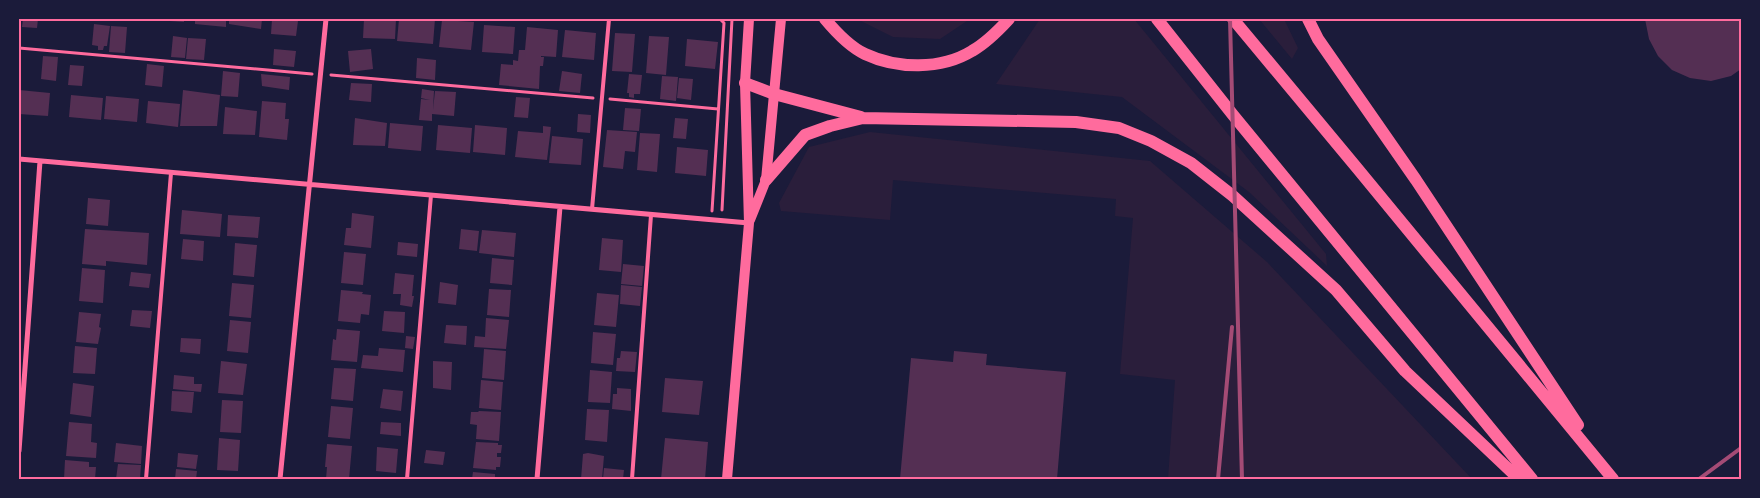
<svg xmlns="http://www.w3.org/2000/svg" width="1760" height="498" font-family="'Titillium Web',sans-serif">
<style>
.green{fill:#2a1e3b}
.building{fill:#542f53}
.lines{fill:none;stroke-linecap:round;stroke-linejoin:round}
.path{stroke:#ff6b9d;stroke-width:3}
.service{stroke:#ff6b9d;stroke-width:4}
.minor{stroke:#ff6b9d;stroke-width:5}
.secondary{stroke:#ff6b9d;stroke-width:10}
.motorway{stroke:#ff6b9d;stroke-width:12}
.rail{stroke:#a44b75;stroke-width:4}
.neatline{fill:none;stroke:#ff6b9d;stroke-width:2}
</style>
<rect width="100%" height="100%" fill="#1b1b3a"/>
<!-- green -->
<path class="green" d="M857,19H970L940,39L893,37Z
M1040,19H1134L1326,254L1327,266L1249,192L1122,97L996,84Z
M1259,19H1284L1298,48L1292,59Z
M870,132L1150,161L1267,262L1472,479H1168L1175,380L1120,374L1133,218L1115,216L1116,199L893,180L890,220L781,211L779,203L809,147Z"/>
<!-- building -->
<path class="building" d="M23,19H38L37,28L22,27Z
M155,19H184V22L155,20Z
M195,19H226V27L195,24Z
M229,19H262L261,29L229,24Z
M272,19H296L298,21L296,36L271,34Z
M364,19H396L395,39L363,38Z
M399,19H435L433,44L397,41Z
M1645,19H1741V69L1731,76L1711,81L1690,78L1672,70L1658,56L1649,39Z
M442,20L474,22L471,50L439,47Z
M94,24L110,26L107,46H104L103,50H98V46L92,45Z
M484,25L515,27L513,54L482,52Z
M111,26L127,27L125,53L109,52Z
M527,27L558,30L556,57L541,56V57H544L543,66H540L539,89L499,85L501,64L513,65V60L518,61L519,50H525Z
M565,30L596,33L594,60L562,57Z
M615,33L635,34L632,72L612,71Z
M173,36L187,38L185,58L171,57Z
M649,36L669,37L666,75L646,73Z
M188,38L206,39L204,60L186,59Z
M687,39L718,42L715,69L685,66Z
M274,49L296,51L294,67L273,65Z
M371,49L373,69L350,72L348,51Z
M43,56L58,57L56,81L41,79Z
M417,58L436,60L435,80L416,78Z
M147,64L164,66L162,87L145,85Z
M70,65L84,66L82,86L68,85Z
M223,71L240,73L238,97L221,96Z
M562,71L582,74L580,93L559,91Z
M261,74L290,77L289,90L262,86Z
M629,74L642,75L640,94H634V98L629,97V93H627Z
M662,76L678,77L676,101L660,99Z
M679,78L693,79L691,100L677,98Z
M351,83L372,84L371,102L349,100Z
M422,89L434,91L433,110L435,91L456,92L454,116L432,114V121L419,120L421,99L430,100L421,98Z
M19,90L50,93L48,116L19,114Z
M183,90L220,95L217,126H180Z
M71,95L103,98L101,120L69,117Z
M106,96L139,99L137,122L104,119Z
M516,97L530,98L528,118L514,117Z
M148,101L180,104L178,127L146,123Z
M262,101L286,103L285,119H289L287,140L259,137Z
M225,107L257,111L255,135L223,134Z
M625,108L641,109L639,131L623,130Z
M578,114L591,115L590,133L577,132Z
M355,118L387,123L385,146L353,145Z
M675,118L688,119L686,139L673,138Z
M390,123L423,126L421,151L388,148Z
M438,125L472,128L470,153L436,150Z
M475,125L507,128L505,155L473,152Z
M543,126L551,127L547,160L515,157L518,131L543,133Z
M607,130L637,132L635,152L625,151L623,169L603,167Z
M640,133L660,134L657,172L637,170Z
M552,136L583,139L581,165L549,163Z
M677,147L708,150L706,176L675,173Z
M88,198L110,200L108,226L86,224Z
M182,210L222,214L220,237L180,234Z
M352,213L374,216L371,248L344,245L346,228H351Z
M228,215L260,217L258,238L227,236Z
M85,229L149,233L147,265L106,261V266L82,264Z
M461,229L479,231L477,251L459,249Z
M482,230L516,233L514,257L479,253Z
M602,238L623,240L621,272L599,270Z
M183,239L204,241L203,261L181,259Z
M398,242L418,244L417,257L397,255Z
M235,243L257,245L254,277L233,275Z
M344,252L366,254L363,285L341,283Z
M492,258L514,260L512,285L490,283Z
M623,264L644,266L642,286L621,284Z
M82,268L105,270L103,303L79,301Z
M131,272L151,274L149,288L129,286Z
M395,273L414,275L412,296H414L412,307L400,305L401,294H393Z
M440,282L458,285L456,305L438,303Z
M232,283L254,285L251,318L229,316Z
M621,285L642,287L640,306L620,304Z
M489,289L511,290L509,317L487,315Z
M341,290L363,292L362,294L371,295L369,315L361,314L360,323L338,321Z
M597,293L619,295L616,327L594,325Z
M132,310L152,311L150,328L130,326Z
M384,311L405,312L404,333L382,331Z
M79,312L101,314L99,327L101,328L98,344L76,342Z
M486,318L509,320L506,349L474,347L475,336L485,337Z
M230,320L251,322L248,353L227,351Z
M446,325L467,326L466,345L444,343Z
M337,329L360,331L357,362L331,360L333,339L336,340Z
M593,332L616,334L613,365L591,363Z
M406,336L415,337L413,349L405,348Z
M181,338L201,339L200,354L180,352Z
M75,346L97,348L95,374L73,373Z
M379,348L405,350L403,372L361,368L363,355L378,356Z
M484,349L506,351L504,380L482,378Z
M621,351L637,352L635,372L616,371L617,358H620Z
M954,351L987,354L986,365L1066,372L1057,479H900L911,358L953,362Z
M221,361L247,364L243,395L218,393Z
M433,361L452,362L451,390L433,388Z
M334,368L356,369L353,401L331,399Z
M590,370L612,372L610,403L588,402Z
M174,375L194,377V384H202L201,392L173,389Z
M665,378L703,381L699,415L662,412Z
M481,380L503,382L501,410L479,408Z
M73,383L94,386L91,417L70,414Z
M617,388L631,389V411L612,409L613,394H617Z
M383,389L403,391L401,411L380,408Z
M172,391L194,392L192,413L171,411Z
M222,400L243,401L241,433L220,432Z
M331,406L353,408L350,439L328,437Z
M587,409L609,410L607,442L585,440Z
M479,411L501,412L499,441L476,439L477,425L470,424L471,412H478Z
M69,422L92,424L91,442L97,443L96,458L66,456Z
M381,422L401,423V436L380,434Z
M219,438L240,440L238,471L217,470Z
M665,438L708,442L705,479H661Z
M476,442L498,443V445H502L501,453H497V457H501L500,467H496V470L473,468Z
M116,443L142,446L141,464L114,462Z
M327,444L352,446L349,479H326L327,467H325Z
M377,447L398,449L396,473L376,471Z
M426,450L445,452L443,465L424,463Z
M178,453L198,455L196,469L177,467Z
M588,453L604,456L602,479H581L583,454Z
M65,460L89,462V467H96L95,479H64Z
M118,464L141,465L140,479H116Z
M604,468L624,470L623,479H603Z
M176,469L197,471L196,479H175Z
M473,472L495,474V479H472Z"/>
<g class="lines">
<!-- path -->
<path class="path" d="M19,48L312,74
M331,75L593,98
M610,99L718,109
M722,210L732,19
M712,211L724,23L720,19"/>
<!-- service -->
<path class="service" d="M592,209L609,19
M146,479L171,173
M407,479L431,195
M632,479L651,215"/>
<!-- minor -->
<path class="minor" d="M19,159L749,223
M19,451L40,161
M280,479L326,19
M537,479L560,207"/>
<!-- secondary -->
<path class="secondary" d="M750,220L766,180L781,19
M727,479L749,223L745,83L749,19"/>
<!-- motorway -->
<path class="motorway" d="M825,19C835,31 850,47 865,54C897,69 941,70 972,51C986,43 998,31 1009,19
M1157,19L1233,115L1532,479
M1233,19L1357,168L1613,479
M1308,19L1318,39L1416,180L1578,425
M745,83L774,94L861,117
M766,180L805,135L830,126L863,118L1076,122L1119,128L1151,141L1191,163L1233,196L1336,290L1405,371L1519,479"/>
<!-- rail -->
<path class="rail" d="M1230,19L1242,479
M1218,479L1232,327
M1699,479L1741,448"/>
</g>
<!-- border -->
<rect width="1760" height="498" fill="none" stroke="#1b1b3a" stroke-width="40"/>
<rect x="20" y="20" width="1720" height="458" class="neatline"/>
</svg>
